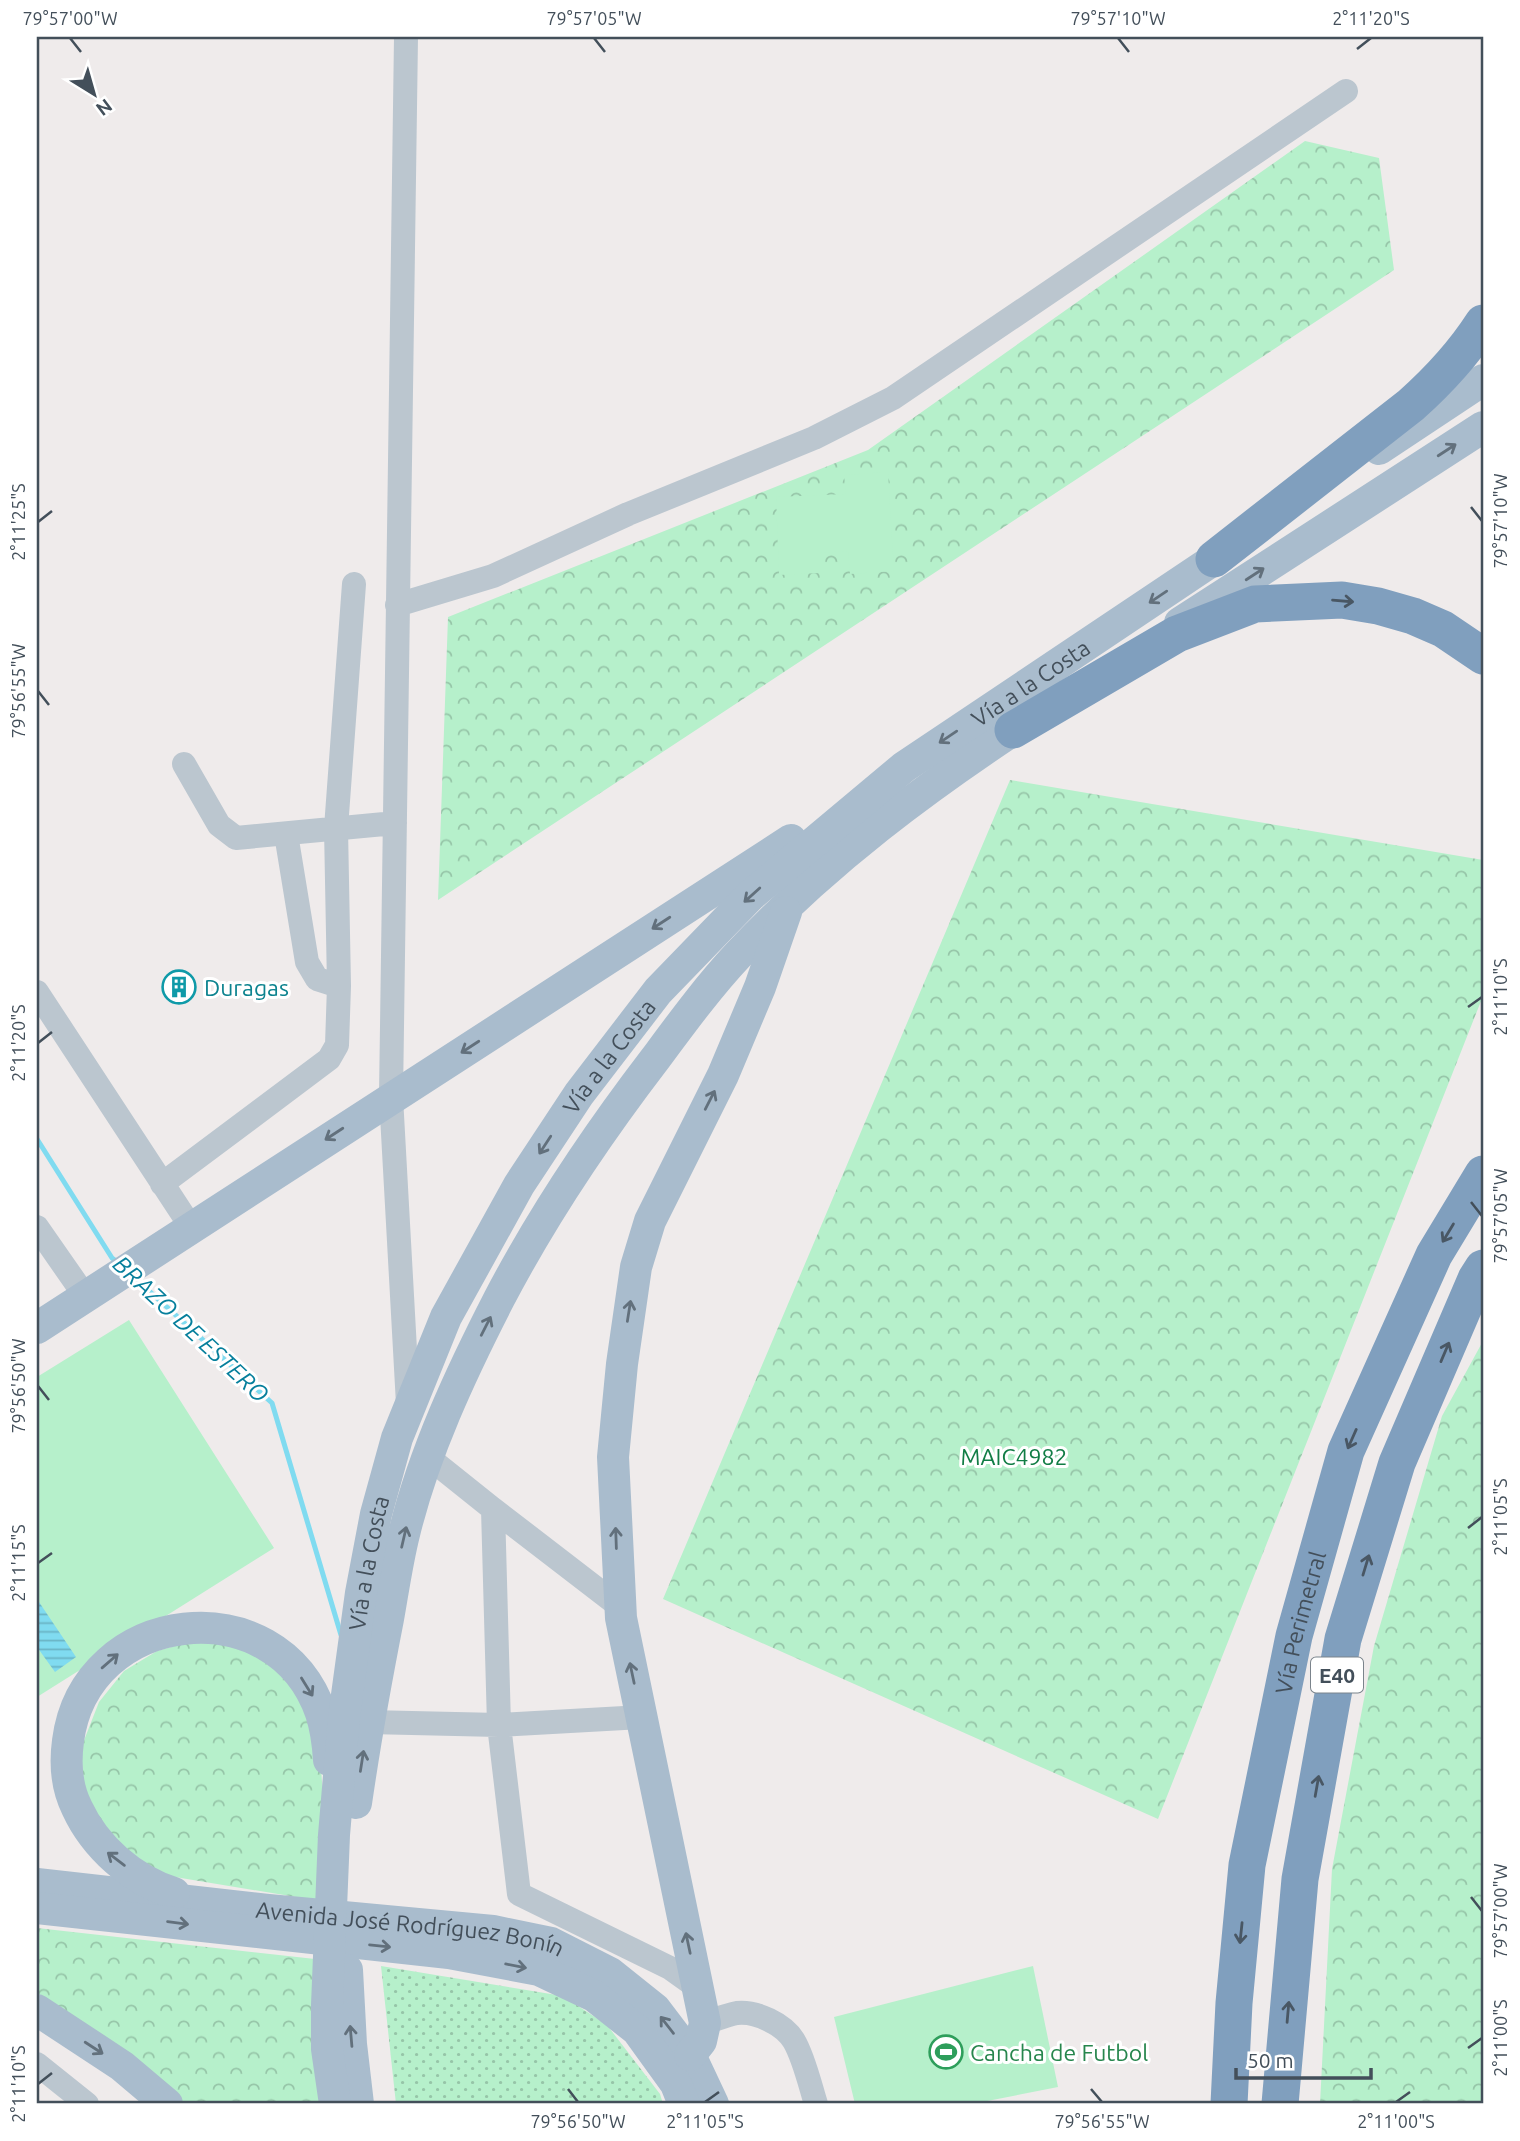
<svg xmlns="http://www.w3.org/2000/svg" width="1520" height="2141" font-family="Ubuntu,sans-serif">
<style>
.forest{fill:url(#forest-crowns)}
.garden{fill:url(#garden-dots)}
.pitch{fill:#b6f0cb}
.water{fill:url(#water-rules)}
.lines{fill:none;stroke-linecap:round;stroke-linejoin:round}
.stream{stroke:#80dbf0;stroke-width:5}
.minor{stroke:#bbc6cf;stroke-width:24}
.major{stroke:#a9bccd;stroke-width:32}
.highway{stroke:#809fbe;stroke-width:37}
.oneway{stroke:#62707c}
.oneway2{stroke:#495764}
.ticks{fill:none;stroke:#434f5a;stroke-width:2.5}
.labels{text-anchor:middle;dominant-baseline:central;stroke-width:6;stroke-linejoin:round;paint-order:stroke}
.shield{fill:#fff;stroke:#7b848c;stroke-width:2}
.shield-label{font-size:21px;font-weight:bold;fill:#434f5a}
.street-label{font-size:23px;fill:#434f5a;stroke:#fff}
.culture-label{font-size:23px;fill:#0d838f;stroke:#fff;text-anchor:start}
.park-label{font-size:23px;fill:#117d45;stroke:#fff}
.leisure-label{font-size:23px;fill:#27864d;stroke:#fff;text-anchor:start}
.water-label{font-size:24px;font-style:italic;fill:#067f9c;stroke:#fff}
.neatline{fill:none;stroke:#434f5a;stroke-width:2.5}
.ticks-label{font-size:18px;text-anchor:middle;fill:#434f5a}
</style>
<defs>
<pattern id="forest-crowns" width="20" height="18" patternUnits="userSpaceOnUse" patternTransform="scale(1.75)"><rect width="20" height="18" fill="#b6f0cb"/><path d="M2 6a3 3 0 1 1 6 0M12 15a3 3 0 1 1 6 0" fill="none" stroke="#96c5a8"/></pattern>
<pattern id="garden-dots" width="8" height="8" patternUnits="userSpaceOnUse" patternTransform="scale(1.75)"><rect width="8" height="8" fill="#b6f0cb"/><path d="M2 2h.1M6 6h.1" fill="none" stroke="#96c5a8" stroke-width="1.8" stroke-linecap="round"/></pattern>
<pattern id="water-rules" width="6" height="5" patternUnits="userSpaceOnUse" patternTransform="scale(1.75)"><rect width="6" height="5" fill="#80dbf0"/><path d="M0 2.5h6" fill="none" stroke="#6ab4c5"/></pattern>
</defs>
<rect width="100%" height="100%" fill="#efebeb"/>
<!-- forest -->
<path class="forest" d="M1305,141L1379,158L1394,270L438,900L448,617L868,450Z
M1010,780L1483,860V996L1158,1819L663,1599Z
M1483,1341V2104H1320L1332,1869L1374,1646L1442,1416Z
M193,1641L238,1645L279,1665L318,1725L323,1796L320,1901L163,1875L125,1850L100,1827L84,1791L81,1748L99,1702L124,1671L157,1651Z
M37,1928L315,1959L324,2104H184L150,2072L54,2003L37,1994Z"/>
<!-- garden -->
<path class="garden" d="M381,1966L563,1996L607,2025L660,2094L663,2104H396Z"/>
<!-- pitch -->
<path class="pitch" d="M888,472L894,571L850,574L848,551L820,553V573L779,575L776,497L846,494L844,475Z
M129,1320L274,1548L37,1697V1377Z
M1033,1966L1058,2087L972,2104H855L834,2017Z"/>
<!-- water -->
<path class="water" d="M39,1602L76,1657L55,1672L37,1647V1604Z"/>
<g class="lines">
<!-- stream -->
<path class="stream" d="M37,1139L112,1258L120,1264
M135,1278L272,1403L341,1635"/>
<!-- minor -->
<path class="minor" d="M406,37L391,1097L408,1404
M397,605L493,576L628,514L814,438L893,398L1346,91
M184,764L219,825L236,838L395,823
M286,834L307,962L317,979L339,986
M37,992L191,1227
M162,1184L329,1059L337,1045L339,986L336,828L354,584
M37,1227L85,1296
M428,1457L493,1509L499,1725L519,1894L670,1968L698,1988
M493,1509L619,1606
M368,1722L499,1725L642,1717
M705,2023C715,2020 726,2015 737,2013C756,2011 784,2024 794,2041C804,2058 810,2085 816,2104
M37,2064L87,2104"/>
<!-- major -->
<g class="major">
<path d="M1379,449L1483,380"/>
<path d="M1180,623L1483,427"/>
<path d="M37,1328L791,840"/>
<path d="M356,1803C365,1741 376,1680 388,1619C393,1591 397,1562 404,1534C424,1452 461,1373 499,1299C544,1213 596,1136 655,1059C681,1024 708,987 738,955C825,862 927,786 1033,717"/>
<path id="s1" d="M37,1884L268,1910L493,1931L551,1943L610,1973L655,2009L690,2055L713,2104"/>
<path d="M174,1893C132,1880 95,1847 77,1808C67,1788 65,1763 68,1741C85,1607 277,1585 321,1713C326,1728 328,1744 329,1760"/>
<path d="M37,1908L449,1953L539,1970L594,1996L637,2030L676,2084L684,2104"/>
<path d="M347,1970L351,2044L358,2104"/>
<path d="M37,2010L122,2066L167,2104"/>
<path d="M690,2055L701,2041L705,2023L621,1618L613,1457L622,1364L636,1267L650,1221L723,1075L760,987L786,912"/>
<path id="s2" d="M335,2104L327,2049V2005L334,1835L344,1717L361,1593L376,1514L397,1438L446,1317L519,1185L579,1094L658,991L750,896L904,767L1234,546"/>
</g>
<!-- highway -->
<g class="highway">
<path d="M1214,559L1411,405C1439,380 1463,354 1483,323"/>
<path d="M1013,730L1177,634L1255,604L1342,600L1378,606L1413,616L1443,629L1483,656"/>
<path id="s3" d="M1229,2104L1234,2003L1247,1865L1294,1636L1346,1451L1434,1255L1483,1174"/>
<path d="M1280,2104L1300,1879L1343,1639L1397,1463L1476,1279L1483,1268"/>
</g>
</g>
<!-- one-way arrows -->
<defs><path id="oneway-shaft" d="M-6 0H5M1.5-3L5.5 0L1.5 3" fill="none" stroke-width="1.6" stroke-linecap="round" stroke-linejoin="round" transform="scale(1.75)"/></defs>
<g class="oneway">
<use href="#oneway-shaft" transform="translate(1447 450) rotate(-33)"/>
<use href="#oneway-shaft" transform="translate(1255 574) rotate(-33)"/>
<use href="#oneway-shaft" transform="translate(1158 597) rotate(146)"/>
<use href="#oneway-shaft" transform="translate(948 737) rotate(146)"/>
<use href="#oneway-shaft" transform="translate(752 895) rotate(138)"/>
<use href="#oneway-shaft" transform="translate(661 923) rotate(147)"/>
<use href="#oneway-shaft" transform="translate(470 1047) rotate(147)"/>
<use href="#oneway-shaft" transform="translate(710 1100) rotate(-63)"/>
<use href="#oneway-shaft" transform="translate(334 1134) rotate(147)"/>
<use href="#oneway-shaft" transform="translate(545 1145) rotate(123)"/>
<use href="#oneway-shaft" transform="translate(629 1311) rotate(-81)"/>
<use href="#oneway-shaft" transform="translate(486 1326) rotate(-63)"/>
<use href="#oneway-shaft" transform="translate(404 1537) rotate(-77)"/>
<use href="#oneway-shaft" transform="translate(616 1538) rotate(-92)"/>
<use href="#oneway-shaft" transform="translate(110 1661) rotate(-41)"/>
<use href="#oneway-shaft" transform="translate(632 1673) rotate(-102)"/>
<use href="#oneway-shaft" transform="translate(307 1687) rotate(58)"/>
<use href="#oneway-shaft" transform="translate(362 1761) rotate(-81)"/>
<use href="#oneway-shaft" transform="translate(116 1859) rotate(-143)"/>
<use href="#oneway-shaft" transform="translate(178 1923) rotate(7)"/>
<use href="#oneway-shaft" transform="translate(688 1943) rotate(-102)"/>
<use href="#oneway-shaft" transform="translate(380 1946) rotate(6)"/>
<use href="#oneway-shaft" transform="translate(516 1966) rotate(11)"/>
<use href="#oneway-shaft" transform="translate(667 2025) rotate(-128)"/>
<use href="#oneway-shaft" transform="translate(351 2036) rotate(-95)"/>
<use href="#oneway-shaft" transform="translate(94 2048) rotate(33)"/>
</g>
<g class="oneway2">
<use href="#oneway-shaft" transform="translate(1343 601) rotate(5)"/>
<use href="#oneway-shaft" transform="translate(1448 1233) rotate(121)"/>
<use href="#oneway-shaft" transform="translate(1445 1352) rotate(-67)"/>
<use href="#oneway-shaft" transform="translate(1352 1439) rotate(114)"/>
<use href="#oneway-shaft" transform="translate(1366 1565) rotate(-73)"/>
<use href="#oneway-shaft" transform="translate(1317 1786) rotate(-80)"/>
<use href="#oneway-shaft" transform="translate(1241 1933) rotate(96)"/>
<use href="#oneway-shaft" transform="translate(1288 2012) rotate(-85)"/>
</g>
<!-- ticks -->
<path class="ticks" d="M70,38L81,52M594,38L605,52M1118,38L1129,52M1357,49L1371,38M1471,507L1482,521M38,522L52,511M38,691L49,705M1468,1007L1482,997M38,1043L52,1032M1471,1202L1482,1216M38,1386L49,1400M1468,1528L1482,1517M38,1563L52,1553M1471,1897L1482,1911M1468,2048L1482,2038M38,2084L52,2073M568,2089L578,2102M1091,2089L1102,2102M705,2102L719,2092M1396,2102L1410,2092"/>
<!-- icons -->
<defs>
<symbol id="building-ring" viewBox="-11 -11 22 22"><circle r="9.5" fill="#fff" stroke="#0f9aa8" stroke-width="1.5"/><path d="M-4-6H4V6H1V3H-1V6H-4ZM-2.5-4.3h1.7v1.8h-1.7ZM.8-4.3h1.7v1.8H.8ZM-2.5-1h1.7V.8h-1.7ZM.8-1h1.7V.8H.8Z" fill="#0f9aa8"/></symbol>
<symbol id="stadium-ring" viewBox="-11 -11 22 22"><circle r="9.5" fill="#fff" stroke="#2e9e5b" stroke-width="1.5"/><path d="M0-5a6.5 5 0 1 0 0 10a6.5 5 0 1 0 0-10ZM-3.5-1.8h7v3.6h-7Z" fill="#2e9e5b"/></symbol>
</defs>
<g fill-rule="evenodd">
<use href="#building-ring" x="160" y="968" width="38" height="38"/>
<use href="#stadium-ring" x="927" y="2033" width="38" height="38"/>
</g>
<g class="labels">
<!-- shield labels -->
<rect class="shield" x="1311" y="1657.5" width="52" height="35" rx="5"/>
<g class="shield-label">
<text x="1337" y="1675">E40</text>
</g>
<!-- street labels -->
<g class="street-label">
<text stroke="none"><textPath href="#s2" startOffset="1678">Vía a la Costa</textPath></text>
<text stroke="none"><textPath href="#s2" startOffset="1111">Vía a la Costa</textPath></text>
<text stroke="none"><textPath href="#s2" startOffset="544">Vía a la Costa</textPath></text>
<text stroke="none"><textPath href="#s3" startOffset="488">Vía Perimetral</textPath></text>
<text stroke="none"><textPath href="#s1" startOffset="376">Avenida José Rodríguez Bonín</textPath></text>
</g>
<!-- culture labels -->
<g class="culture-label">
<text x="204" y="987">Duragas</text>
</g>
<!-- park labels -->
<g class="park-label">
<text x="1014" y="1456">MAIC4982</text>
</g>
<!-- leisure labels -->
<g class="leisure-label">
<text x="970" y="2052">Cancha de Futbol</text>
</g>
<!-- water labels -->
<g class="water-label">
<text transform="translate(191 1329) rotate(43)">BRAZO DE ESTERO</text>
</g>
</g>
<!-- border -->
<rect width="1520" height="2141" fill="none" stroke="#ffffff" stroke-width="77"/>
<!-- north arrow -->
<g transform="translate(94 94) rotate(143)" stroke="#ffffff" stroke-width="5" paint-order="stroke">
<path d="M0-5L12 26L0 18L-12 26Z" fill="#434f5a"/>
<text y="-10" font-size="19" font-weight="bold" text-anchor="middle" fill="#434f5a">N</text>
</g>
<!-- scale -->
<path d="M1236 2068v10h135v-10" fill="none" stroke="#434f5a" stroke-width="3.5"/>
<text x="1247" y="2068" font-size="21" fill="#434f5a" stroke="#ffffff" stroke-width="5" paint-order="stroke">50 m</text>
<rect x="38" y="38" width="1444" height="2064" class="neatline"/>
<g class="ticks-label">
<text x="70" y="25">79°57'00"W</text>
<text x="594" y="25">79°57'05"W</text>
<text x="1118" y="25">79°57'10"W</text>
<text x="1371" y="25">2°11'20"S</text>
<text transform="translate(1501 521) rotate(-90)" y="6">79°57'10"W</text>
<text transform="translate(19 522) rotate(-90)" y="6">2°11'25"S</text>
<text transform="translate(19 691) rotate(-90)" y="6">79°56'55"W</text>
<text transform="translate(1501 997) rotate(-90)" y="6">2°11'10"S</text>
<text transform="translate(19 1043) rotate(-90)" y="6">2°11'20"S</text>
<text transform="translate(1501 1216) rotate(-90)" y="6">79°57'05"W</text>
<text transform="translate(19 1386) rotate(-90)" y="6">79°56'50"W</text>
<text transform="translate(1501 1517) rotate(-90)" y="6">2°11'05"S</text>
<text transform="translate(19 1563) rotate(-90)" y="6">2°11'15"S</text>
<text transform="translate(1501 1911) rotate(-90)" y="6">79°57'00"W</text>
<text transform="translate(1501 2038) rotate(-90)" y="6">2°11'00"S</text>
<text transform="translate(19 2084) rotate(-90)" y="6">2°11'10"S</text>
<text x="578" y="2128">79°56'50"W</text>
<text x="705" y="2128">2°11'05"S</text>
<text x="1102" y="2128">79°56'55"W</text>
<text x="1396" y="2128">2°11'00"S</text>
</g>
</svg>
